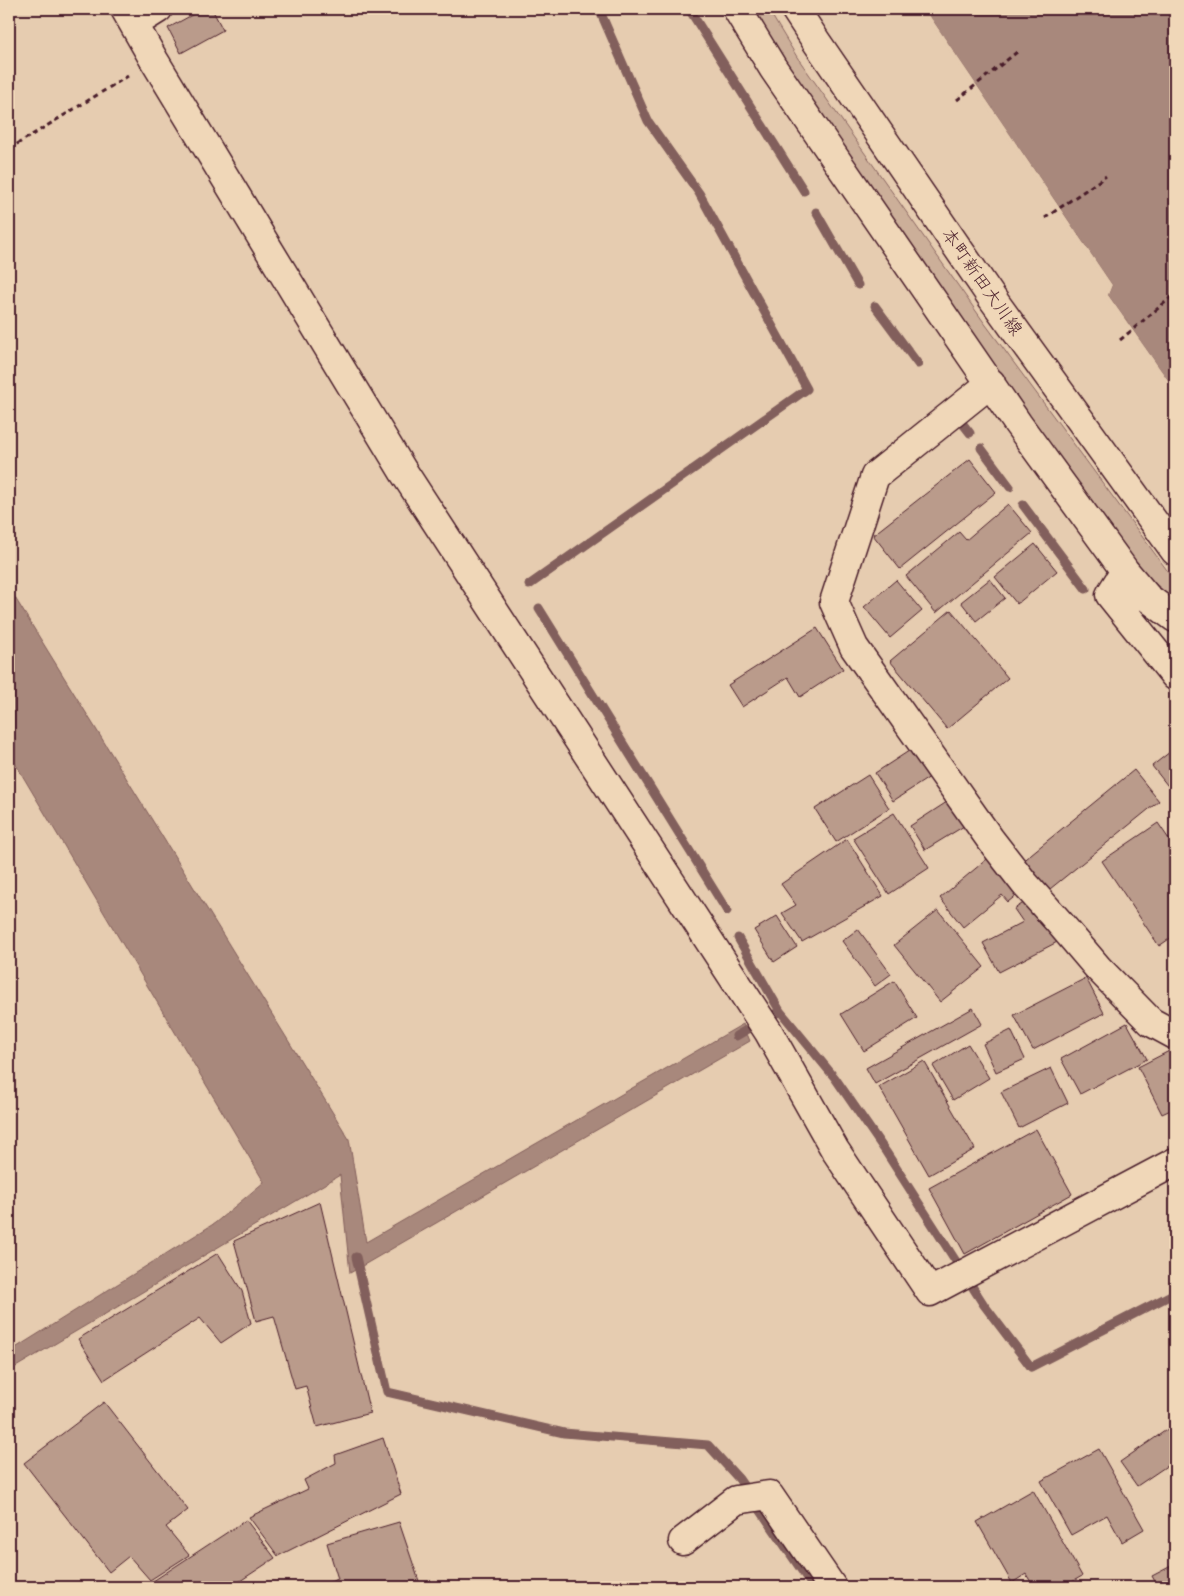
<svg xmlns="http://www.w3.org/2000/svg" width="1184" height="1596" font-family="'Architects Daughter','Klee One',sans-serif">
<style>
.green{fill:#ccaf99;stroke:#8b6762}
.water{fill:#a8887b;stroke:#825e5b}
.pier{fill:#e6ccb0}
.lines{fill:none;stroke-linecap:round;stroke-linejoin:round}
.stream{stroke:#825e5b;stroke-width:9}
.building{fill:#ba9b8b;stroke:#4a1f2b}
.minor-casing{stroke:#4a1f2b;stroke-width:31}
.major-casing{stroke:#4a1f2b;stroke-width:31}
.path{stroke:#4a1f2b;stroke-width:3;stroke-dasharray:5 4;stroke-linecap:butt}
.minor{stroke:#f0d7b8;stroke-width:28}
.major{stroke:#f0d7b8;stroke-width:28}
.labels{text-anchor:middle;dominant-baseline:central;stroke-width:4;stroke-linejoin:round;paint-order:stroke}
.street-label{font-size:18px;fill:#4a1f2b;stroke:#f0d7b8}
</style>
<rect width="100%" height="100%" fill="#e6ccb0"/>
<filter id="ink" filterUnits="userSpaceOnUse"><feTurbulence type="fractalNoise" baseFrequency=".02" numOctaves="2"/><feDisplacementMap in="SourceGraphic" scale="10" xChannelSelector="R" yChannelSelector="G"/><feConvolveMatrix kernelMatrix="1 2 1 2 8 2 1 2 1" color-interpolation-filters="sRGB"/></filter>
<g filter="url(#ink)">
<!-- green -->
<path class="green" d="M752,9H768L797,57L983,321L1175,581V601L1138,568L962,321L787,67Z"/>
<!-- water -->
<path class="water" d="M925,9H1175V390L1108,295L1112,285Z
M9,588L349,1139L366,1242L743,1024L750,1041L350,1273L340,1175L9,1371V1352L215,1223L264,1182L9,753Z"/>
<!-- pier -->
<path class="pier" d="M922,9H925L1112,285L1108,295L1175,390V393L1106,296L1109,285Z"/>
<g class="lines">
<!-- stream -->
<path class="stream" d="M689,9L804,191
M816,212L858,285
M875,306L918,364
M963,424L970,433
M981,448L1010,487
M1023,505L1086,589
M529,585L807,389L699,193L648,121L599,9
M539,608L727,911
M738,938L780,1011
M736,1036L780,1011L835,1078L886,1152L984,1305L1031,1367L1175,1293
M356,1257L387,1392L564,1433L708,1445L739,1479L813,1587"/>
</g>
<!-- building -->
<path class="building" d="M203,9H212L223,30L181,53L168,28Z
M970,459L996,492L900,569L873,535Z
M1008,504L1032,533L936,613L906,576L959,532L966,540Z
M1035,544L1057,571L1017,604L995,577Z
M990,579L1005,598L976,621L961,602Z
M896,580L922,611L890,638L864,607Z
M951,610L1008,678L947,729L890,661Z
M817,628L843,669L800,697L788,677L742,707L728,685Z
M915,747L933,775L893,801L875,773Z
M1175,748V795L1152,766Z
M1134,770L1159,801L1045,893L1020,863Z
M868,775L889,808L836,842L815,809Z
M953,798L969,823L925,850L910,826Z
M894,813L929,868L889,894L853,838Z
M1158,823L1175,848V935L1159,946L1102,861Z
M847,839L883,896L802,942L782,913L796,905L781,884Z
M993,854L1023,890L1008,902L1002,895L963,927L940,898Z
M1030,899L1065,938L999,972L983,943L1023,922L1014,909Z
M938,910L984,967L940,1002L894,945Z
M777,916L797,947L774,962L754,930Z
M858,929L891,974L875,986L842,941Z
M1086,978L1104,1013L1033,1050L1014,1015Z
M894,981L917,1018L864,1051L841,1014Z
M973,1008L982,1024L875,1084L866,1068Z
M1127,1023L1147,1059L1080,1094L1061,1059Z
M1011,1030L1025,1059L996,1072L983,1044Z
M968,1044L989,1078L953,1100L933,1066Z
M1175,1048V1108L1162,1114L1138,1067Z
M924,1061L975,1149L929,1175L879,1087Z
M1051,1068L1068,1103L1019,1128L1001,1092Z
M1036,1129L1072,1194L965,1254L929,1188Z
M320,1202L370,1413L317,1427L306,1386L295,1389L274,1316L256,1321L234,1241Z
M218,1253L242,1291L251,1323L221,1343L200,1318L104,1380L78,1339Z
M104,1402L188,1510L166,1527L189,1555L150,1580L129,1556L109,1572L24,1463Z
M1175,1424V1464L1174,1461L1137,1486L1120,1462Z
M383,1438L401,1494L278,1556L249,1517L308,1489L304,1480L336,1463L335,1455Z
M1099,1449L1144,1529L1122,1542L1107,1515L1071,1535L1041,1481Z
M1033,1490L1082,1576L1063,1587H1034L1026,1574L1012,1583L977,1522Z
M246,1520L275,1558L231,1587H144Z
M399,1522L421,1587H327L325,1584L338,1579L327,1543Z
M1175,1564V1587H1158L1152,1576Z"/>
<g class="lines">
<defs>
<path id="minor" d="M125,9L154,60L403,471L768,1031L835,1150L930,1292L1175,1162
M737,9L773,68L1018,424L1125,571L1148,598L1175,618
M134,24L158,9
M991,383L875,476L834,602L854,647L990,839L1025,884L1058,921L1098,968L1151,1022L1175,1035
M1125,571L1110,595L1175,676
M683,1541L736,1500L769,1495L832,1587"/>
<path id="major" d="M795,9L816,41L992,298L1175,551"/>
</defs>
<!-- minor casing -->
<use href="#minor" class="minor-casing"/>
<!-- major casing -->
<use href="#major" class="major-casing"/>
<!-- path -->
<path class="path" d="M957,100L1017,52
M9,149L128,76
M1045,218L1106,176
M1120,340L1174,295"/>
<!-- minor -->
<use href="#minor" class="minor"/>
<!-- major -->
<use href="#major" class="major"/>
</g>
</g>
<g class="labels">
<!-- street labels -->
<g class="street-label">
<text transform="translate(982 282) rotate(55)">本町新田大川線</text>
</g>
</g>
<!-- margin -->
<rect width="1184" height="1596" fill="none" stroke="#f0d7b8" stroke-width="30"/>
<rect x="15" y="15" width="1154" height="1566" fill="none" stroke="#4a1f2b" stroke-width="2" filter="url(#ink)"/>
</svg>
